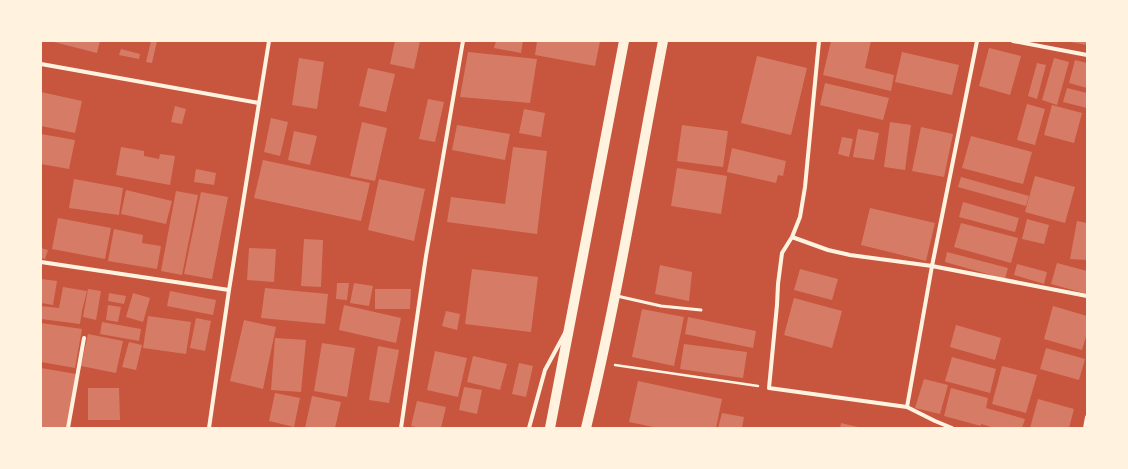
<svg xmlns="http://www.w3.org/2000/svg" width="1128" height="469" font-family="'Public Sans',sans-serif">
<style>
.building{fill:#d67c66}
.lines{fill:none;stroke-linecap:round;stroke-linejoin:round}
.path{stroke:#fff3e0;stroke-width:2.5}
.service{stroke:#fff3e0;stroke-width:3}
.minor{stroke:#fff3e0;stroke-width:4}
.primary{stroke:#fff3e0;stroke-width:10}
</style>
<rect width="100%" height="100%" fill="#c8553d"/>
<!-- building -->
<path class="building" d="M50,41H100L97,53Z
M151,41H157L152,63L146,62Z
M395,41H420L414,69L390,64Z
M496,41H523L521,53L494,48Z
M537,41H600L595,66L535,55Z
M831,41H871L865,68L894,75L891,91L823,75Z
M1070,41H1087V45L1070,42Z
M989,48L1021,56L1010,95L979,86Z
M121,49L140,54L139,59L119,55Z
M468,52L537,59L530,103L460,97Z
M902,52L959,65L952,95L895,82Z
M757,56L807,68L791,135L741,123Z
M299,58L324,62L317,109L292,105Z
M1054,58L1069,62L1057,105L1042,100Z
M1075,60L1087,63V88L1069,83Z
M1037,63L1046,65L1037,99L1028,96Z
M368,68L395,74L386,112L359,106Z
M825,83L889,98L883,120L820,105Z
M1067,88L1087,93V108L1063,102Z
M41,92L82,101L75,133L41,126Z
M428,99L444,102L435,142L419,139Z
M1027,104L1045,109L1035,145L1017,140Z
M1052,105L1082,113L1074,143L1044,135Z
M175,106L186,109L182,124L171,122Z
M524,109L545,113L541,137L519,133Z
M271,118L288,122L280,156L264,152Z
M362,122L387,128L375,181L350,176Z
M890,122L911,125L905,170L884,167Z
M457,125L510,134L505,160L452,150Z
M682,125L728,131L723,167L677,161Z
M921,127L953,134L944,177L912,171Z
M858,129L879,133L874,160L853,157Z
M294,131L317,136L310,165L288,160Z
M41,134L75,140L69,169L41,164Z
M971,136L1032,152L1023,184L962,168Z
M842,137L853,139L849,157L838,154Z
M121,147L144,151V156L159,159L160,154L175,156L170,185L116,175Z
M513,147L547,151L537,234L447,222L451,197L505,204Z
M732,148L786,161L783,176L778,175L776,183L727,172Z
M263,160L370,183L361,221L254,198Z
M677,168L727,176L721,214L671,206Z
M196,169L216,173L214,185L194,182Z
M1035,176L1075,187L1065,223L1025,212Z
M961,177L1029,196L1026,206L958,187Z
M74,179L123,188L119,215L69,208Z
M379,179L425,189L414,241L368,230Z
M126,190L172,201L166,224L121,214Z
M176,191L198,195L182,275L161,271Z
M201,192L228,197L212,279L184,274Z
M963,202L1019,218L1015,232L959,217Z
M870,208L935,223L926,261L861,245Z
M58,218L111,228L105,259L52,249Z
M1027,219L1049,225L1044,244L1022,239Z
M1077,221L1087,223V260L1070,259Z
M961,223L1018,238L1011,263L954,247Z
M114,229L143,235L142,243L161,246L157,269L108,261Z
M304,239L323,240L321,287L301,286Z
M41,248L48,250L45,259L41,258Z
M249,248L276,249L274,282L247,280Z
M947,252L1008,268L1005,279L945,262Z
M1057,263L1087,271V294L1051,284Z
M1017,264L1047,272L1044,284L1014,275Z
M660,265L692,272L689,301L655,294Z
M472,269L538,277L531,332L465,324Z
M800,269L838,279L832,300L794,290Z
M41,279L57,281L53,305L41,303Z
M337,283H349L347,300L336,299Z
M354,283L373,286L369,306L350,303Z
M63,287L87,291L82,311L80,324L41,319V306L59,308Z
M265,288L328,294L325,324L261,318Z
M88,289L101,291L96,320L83,317Z
M375,289H411L410,309H375Z
M170,291L216,300L213,315L167,306Z
M109,293L126,296L124,304L108,301Z
M133,293L150,298L143,322L126,317Z
M794,298L842,311L832,348L784,335Z
M108,305L121,307L118,322L106,320Z
M344,305L401,318L396,343L339,330Z
M1053,306L1087,316V333L1082,350L1044,339Z
M642,309L684,317L674,366L632,357Z
M446,311L460,314L457,330L442,326Z
M148,316L191,322L186,354L143,348Z
M688,317L756,331L753,348L685,334Z
M196,318L211,321L205,351L190,348Z
M244,320L276,327L263,389L230,381Z
M102,322L141,329L139,341L100,334Z
M41,323L82,329L75,368L41,362Z
M956,325L1001,338L995,360L950,347Z
M88,334L123,341L116,373L81,366Z
M275,338L306,340L301,392L271,390Z
M129,342L142,345L136,370L122,367Z
M322,343L355,348L347,397L314,391Z
M684,344L747,352L743,378L680,369Z
M378,346L399,350L389,403L369,400Z
M1046,348L1085,359L1079,380L1040,369Z
M435,351L467,358L458,397L427,390Z
M473,356L507,364L500,390L467,382Z
M952,357L996,369L990,393L945,381Z
M519,363L533,366L526,397L512,394Z
M1002,366L1037,375L1026,413L992,404Z
M41,368L76,374L67,428H41Z
M924,379L948,385L940,414L915,408Z
M638,381L722,399L716,428H658L629,422Z
M464,387L482,390L477,414L459,410Z
M88,388H119L120,420H88Z
M951,388L988,398L986,408L1025,419L1022,428H994L981,424V426L944,416Z
M275,393L300,398L294,427L269,421Z
M312,396L341,402L335,428H305Z
M1038,399L1074,409L1069,428H1030Z
M417,401L446,407L441,428H420L411,426Z
M722,413L744,417L742,428H718Z
M841,423L858,427V428H840Z"/>
<g class="lines">
<!-- path -->
<path class="path" d="M615,365L758,386"/>
<!-- service -->
<path class="service" d="M617,296L661,306L701,310"/>
<!-- minor -->
<path class="minor" d="M819,41L805,187L800,217L792,237L782,253L778,284L777,305L769,388L907,407L935,421L952,428
M1013,41L1087,55
M41,64L259,103
M792,237L828,250L850,255L932,266L1087,296
M41,262L229,290
M907,407L932,266L977,41
M68,428L84,338
M209,428L229,290L269,41
M401,428L426,256L463,41
M529,428L545,370L565,333
M1085,428L1087,417"/>
<!-- primary -->
<path class="primary" d="M550,428L624,41
M586,428C617,300 638,170 663,41"/>
</g>
<!-- border -->
<rect width="1128" height="469" fill="none" stroke="#fff3e0" stroke-width="84"/>
</svg>
